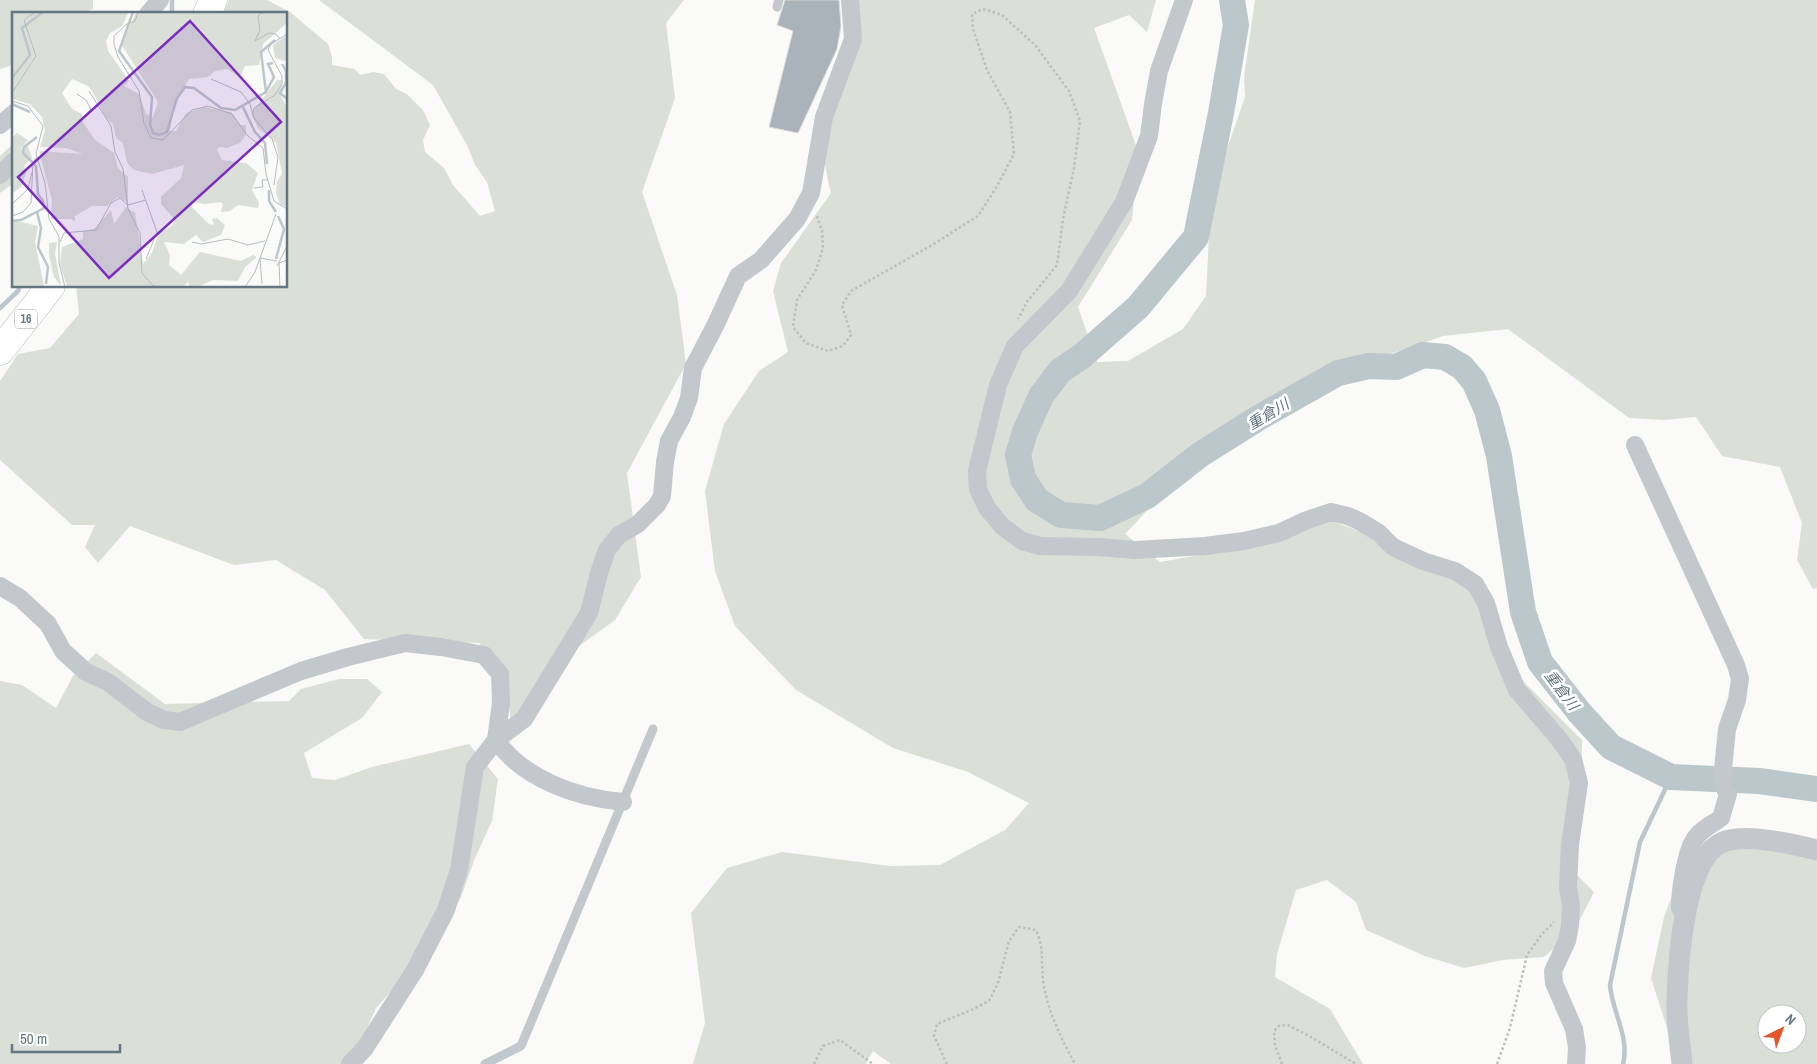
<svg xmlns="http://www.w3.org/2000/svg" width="1817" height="1064" font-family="'Archivo Narrow','Noto Sans JP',sans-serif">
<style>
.green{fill:#dadfd7;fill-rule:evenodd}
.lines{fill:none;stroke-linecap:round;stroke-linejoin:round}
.stream{stroke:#bbc7cb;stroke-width:4.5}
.river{stroke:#bbc7cb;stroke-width:26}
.building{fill:#aab3b9;stroke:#dcdcda}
.primary-casing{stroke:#b5babe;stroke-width:29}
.path{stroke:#bbbfc2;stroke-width:2.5;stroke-dasharray:2.5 2.5;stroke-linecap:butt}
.service{stroke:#c3c8cc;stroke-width:9}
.minor{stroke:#c3c8cc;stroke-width:18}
.tertiary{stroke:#c3c8cc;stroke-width:21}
.primary{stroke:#fff;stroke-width:28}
.labels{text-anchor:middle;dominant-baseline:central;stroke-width:5;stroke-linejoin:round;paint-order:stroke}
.shield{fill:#fff;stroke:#939fa8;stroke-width:1}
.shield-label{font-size:12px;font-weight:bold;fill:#657683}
.water-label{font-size:15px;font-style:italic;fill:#60757c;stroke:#fff}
.inset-river{fill:none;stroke:#bbc7cb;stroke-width:2.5}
.inset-road{fill:none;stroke:#b5bdc2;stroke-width:1}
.view{fill:#7b2cbf;fill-opacity:0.15;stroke:#7b2cbf;stroke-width:2.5}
.inset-edge{fill:none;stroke:#657683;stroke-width:2.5}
</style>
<rect width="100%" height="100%" fill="#fafaf8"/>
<!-- green -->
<path class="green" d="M0,0H93V9L82,14H14V61L10,66L0,69Z
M229,0H267L290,12L328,44L332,57V65L354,69L361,75L373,72L384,74L396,89L407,94L423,110L430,125L423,140L425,152L444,168L453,185L480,216L495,211L487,182L475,165L468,147L433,85L319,0H684L666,23L675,98L642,192L677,295L686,364L627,473L641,577L615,620L557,662L511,724L506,678L479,643L364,639L325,590L276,560L234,565L130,526L98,563L85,547L95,525H72L0,460V381L18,354L50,348L79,314L76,286H286V14H223Z
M854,0H1156L1147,32L1129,15L1094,28L1138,151L1132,220L1078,307L1097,362L1128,361L1183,329L1206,296L1211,195L1245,97L1244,77L1255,0H1817V588L1813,589L1797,560L1802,523L1780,467L1722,456L1696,417L1664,420L1629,418L1508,329L1443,336L1335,373L1288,394L1254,419L1199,469L1157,500L1125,534L1160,562L1239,548L1311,513L1382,540L1456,577L1486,605L1502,643L1523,681L1582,740L1581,786L1564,823L1565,863L1594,892L1574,931L1544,957L1503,960L1464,968L1425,956L1366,930L1356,902L1327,880L1296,890L1277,954L1275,977L1330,1009L1363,1064H891L873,1051L866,1064H693L705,1023L691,913L727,868L782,852L890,866L940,865L1005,830L1029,803L968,772L893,748L796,690L735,626L715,571L705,491L724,424L759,371L788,352L773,291L781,263L831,193L828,181L818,123L849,50Z
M14,143V183L0,193V156Z
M96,653L165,704L289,701L301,689L339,679H367L382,692L362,718L304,753L312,778L335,780L372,767L469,744L498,779L492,821L475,858L461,897L441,934L376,1008L359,1047L347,1064H0V681L22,685L56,708L73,676Z
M1817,841V1064H1675L1669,1034L1651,978L1664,917L1686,859L1744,847ZM1767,1014H1797V1044H1767Z"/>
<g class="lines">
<!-- stream -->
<path class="stream" d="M172,0V14
M0,308L18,291L20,286
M1623,1064C1630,1037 1612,1012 1610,985L1640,842L1671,777"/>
<!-- river -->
<path class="river" d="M1232,0L1236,25L1221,113L1196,237L1138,307L1082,356L1060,371L1041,396L1025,432L1018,455L1023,479L1037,500L1061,515L1100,518L1147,496L1201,454L1260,417L1338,373L1369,366L1396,367L1423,355L1445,357L1462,367L1474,381L1487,410L1499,456L1523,612L1540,662L1579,712L1611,747L1671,777L1759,781L1817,789"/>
</g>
<!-- building -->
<path class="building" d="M785,0H839L841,26L837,49L798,133L769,127L793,31L777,25Z"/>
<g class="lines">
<defs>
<path id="primary" d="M207,14L213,0
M0,351L51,286"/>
</defs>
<!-- primary casing -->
<use href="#primary" class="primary-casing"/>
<!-- path -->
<path class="path" d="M817,216L822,231L823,248L816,270L797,300L793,327L806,343L828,351L843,346L851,335L842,305L851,291L932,245L978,216L996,188L1014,154L1010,112L987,70L973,29L972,14L983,9L1002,15L1035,45L1069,91L1080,121L1074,168L1063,219L1057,265L1027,302L1018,319
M814,1064L823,1046L840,1040L873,1064
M947,1064L934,1036L937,1024L971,1010L989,1001L998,983L1009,941L1019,927L1036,930C1044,947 1041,961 1043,980C1047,1010 1061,1038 1075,1064
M1282,1064L1275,1045L1274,1031L1279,1026L1288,1025L1311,1037L1356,1064
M1497,1064L1510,1028L1527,955L1542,934L1554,922"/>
<!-- service -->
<path class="service" d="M777,7L779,0
M485,1064L521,1046L653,729"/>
<!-- minor -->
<path class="minor" d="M1184,0L1159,71L1153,104L1149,136L1124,202L1069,291L1015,346L998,385L977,471L978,489L987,508L1002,526L1022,541L1040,546L1098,547L1135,550L1205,546L1244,541L1279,533L1307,520L1331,512L1348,516L1361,522L1379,533L1393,547L1423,561L1455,571L1475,584L1486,603L1499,647L1517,690L1559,739L1573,759L1579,783L1570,845L1568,887L1571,906L1570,925L1567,941L1553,971L1554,983L1574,1029L1577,1047L1576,1064
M148,14L160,0
M0,125L14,113
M0,175L14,161
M1635,445L1736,665L1740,679L1737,700L1727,729L1723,769L1724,787L1728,794L1721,818C1712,824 1700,830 1694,840C1685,855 1680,891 1680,908
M0,586L20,598L48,624L63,651L86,672L108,682L147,712L164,720L180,722L301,671L348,657L405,643L441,647L484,655L500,674L501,703L496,740C523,779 577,798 623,802
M350,1064L365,1048L415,970L446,910L459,870L475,767L496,740L524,719L589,613L599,573L607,550L619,535L638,524L657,505L662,496L665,462L669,441L682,417L689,398L693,368L715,326L738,276L761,260L797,219L811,193L824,117L853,39L850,0"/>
<!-- tertiary -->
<path class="tertiary" d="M1682,1064C1680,1043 1676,1021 1677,1000C1678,962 1684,857 1723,842C1747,833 1792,844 1817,850"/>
<!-- primary -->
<use href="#primary" class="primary"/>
</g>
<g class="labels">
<!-- shield labels -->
<rect class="shield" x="15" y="309.5" width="22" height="19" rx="4"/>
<g class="shield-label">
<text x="26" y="319">16</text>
</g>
<!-- water labels -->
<g class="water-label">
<text transform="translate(1268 414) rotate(-31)">重倉川</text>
<text transform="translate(1562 690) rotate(53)">重倉川</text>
</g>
</g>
<!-- overview -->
<g transform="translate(12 12)">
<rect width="275" height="275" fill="#fafaf8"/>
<path d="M0,1H116L110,14L98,21L94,29L96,39L117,69L112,74L127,82L134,102L141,105L146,90L109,32L124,1H275V11L251,32L247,53L233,54L228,65L215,57L203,59L196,65L177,67L161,97L158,119H164L174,101L193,95L219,100L228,113H234V123L228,131L215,136L207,135L205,138L210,148L234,151L246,161L240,178L247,191L246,196L226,193L218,199L209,200L211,192L208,190L193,192L179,190L180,195L197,212L202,213L200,207L205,206L213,213L209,223L191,230L184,223L172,232L152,230L158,243L157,253L169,263L188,240L229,249L241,243L245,245L233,255L226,269L201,268L185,275L178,274L176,270L171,275L55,274L48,253L50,235L71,227V219L82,217L99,198L102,212L114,195L123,201L131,252L140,241L147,221L160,214L163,208L149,192V185L169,166L172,153L140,162L122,158L115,151L111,131L104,126L101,112L94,106L81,80L76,74L60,67L50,81L60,97L70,102L71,110L83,128L102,141L106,156L116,165V190L106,185L95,194H80L63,204V210L59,207H39L40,188L27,139L71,142L54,136L28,135L33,118L30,105L18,92L0,87ZM275,23V49L269,48L263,46L261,33ZM265,68H270L269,84L275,96V195L268,192L264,181L265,170L270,161L264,131L246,116L239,102ZM5,121L16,128L8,137L16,134L20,146L12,154L15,158L10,174L0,182V125ZM0,208L26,214L23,230L32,274H0ZM45,230L43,242L49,274L42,265L37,243V231Z" fill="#dadfd7"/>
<path class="inset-river" d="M121,0L107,39L140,85L138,113L141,121L147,123L155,120L165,86L173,75L182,76L209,96L223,98L254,80L249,40L263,28M270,52L274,59V71L268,81L275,87M0,66L18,43L10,16L31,0M254,80L262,65L256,52L261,51M0,92L18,100M231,95L243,120L253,131L255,152M257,178V189L264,200M25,200L29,216L26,235L36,255L34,272M0,209L9,208L32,196L31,189L26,182L24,154L11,141L12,135L25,125M264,247L272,217L266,204"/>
<path class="inset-road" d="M126,0L123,9L115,12L102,24V32L106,45L127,79L132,111L139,126L151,128L180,98L196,94L220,102L236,124L251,136L254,162L262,189L275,197M262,0L249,1L246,4L248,18L243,29L257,21L264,22L268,27M199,67L229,80L238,92L242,106L260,127L266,145L262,173M77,79L99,114L103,140L111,157L116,197L128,221L130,261L142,275M0,81L24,44L12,8L23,0M65,82L74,88L80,99M0,89L16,94L31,114L24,142L33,171L37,207L47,224V251L53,275M241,101L242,96L263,83L270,72V64L256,38L259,32L275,22M242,176L251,175L250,168H256M130,178L145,220L134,247M0,192L16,177L20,160M116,193L134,188M0,204L11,200L19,191L21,150L25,145M48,230L52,221L84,218L99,191L108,186L116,193M180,230L189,232L216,227L236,233L253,229M248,246L265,249M248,247L250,272M265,254L275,234M233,275L243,260L264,202M268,275L267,251L275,248"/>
<path class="view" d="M178,9L269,110L97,266L6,165Z"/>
<rect width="275" height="275" class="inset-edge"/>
</g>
<!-- north arrow -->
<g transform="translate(1782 1029) rotate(42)"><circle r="24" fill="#ffffff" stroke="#c1c8cd"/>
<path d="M0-4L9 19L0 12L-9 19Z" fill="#e4572e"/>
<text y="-8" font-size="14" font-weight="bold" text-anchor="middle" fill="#657683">N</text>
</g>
<!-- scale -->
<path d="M12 1044v8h108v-8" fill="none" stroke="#657683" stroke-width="2.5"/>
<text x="20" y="1044" font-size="15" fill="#657683" stroke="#ffffff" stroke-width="4" paint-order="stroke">50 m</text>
</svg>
